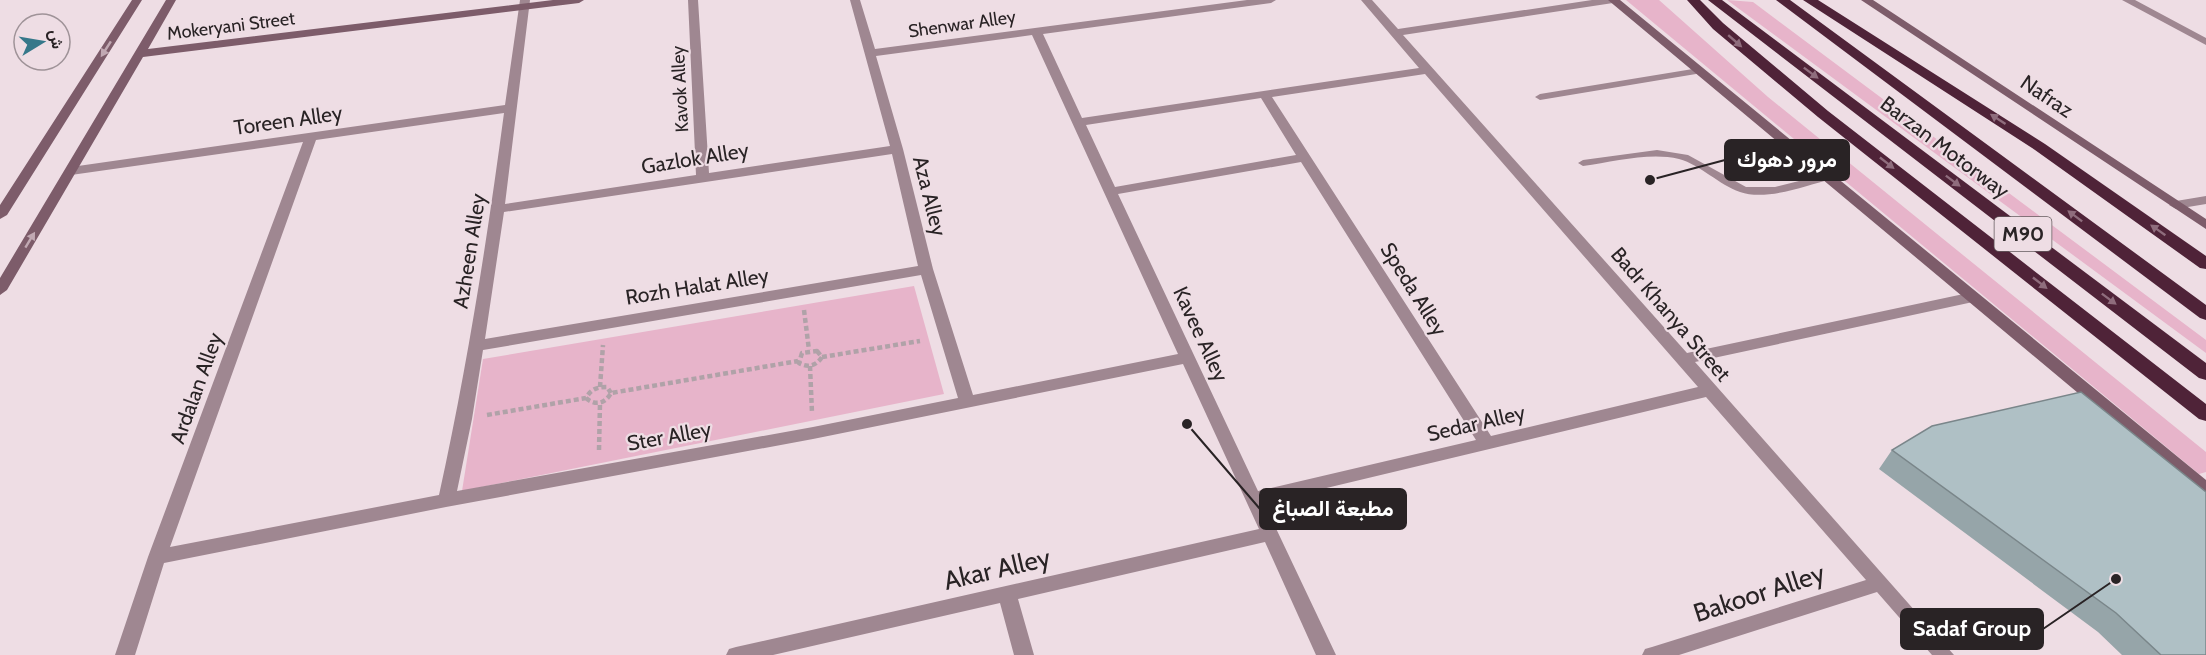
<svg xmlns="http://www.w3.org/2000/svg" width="2206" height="655" font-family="Cabin,Vazirmatn,sans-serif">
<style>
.green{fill:#e7b4ca}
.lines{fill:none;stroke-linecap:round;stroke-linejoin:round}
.path{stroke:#b0a2a8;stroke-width:4.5;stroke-dasharray:5 3;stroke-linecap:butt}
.lane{fill:#9f8791;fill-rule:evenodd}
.street{fill:#9f8791;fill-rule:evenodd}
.secondary{fill:#7d5c6a;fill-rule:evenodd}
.highway{fill:#4f2338;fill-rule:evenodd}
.wall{fill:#96a5a9}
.building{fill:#afc0c5;stroke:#7a868a;stroke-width:1.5}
.oneway{fill:#8f6d7d}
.oneway2{fill:#c1a9b3}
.labels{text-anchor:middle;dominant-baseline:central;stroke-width:4.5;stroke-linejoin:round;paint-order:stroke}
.far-street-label{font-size:18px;fill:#292325;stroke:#eedde4}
.shield{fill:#eedde4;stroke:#645b5e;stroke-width:1.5}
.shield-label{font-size:20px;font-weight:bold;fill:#292325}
.street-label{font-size:21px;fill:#292325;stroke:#eedde4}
.near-street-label{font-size:26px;fill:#292325;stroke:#eedde4}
.leader{fill:none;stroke:#292325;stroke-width:2}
.callout-dot{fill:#292325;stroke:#eedde4;stroke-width:2}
.callout{fill:#292325;stroke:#292325;stroke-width:2}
.callout-label{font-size:22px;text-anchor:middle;font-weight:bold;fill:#fff}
</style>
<rect width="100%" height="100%" fill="#eedde4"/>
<!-- green -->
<path class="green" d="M1626,0H1659L1768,97L2206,452V472L2199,474Z
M1727,0L1753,2L2206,340V353Z
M914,286L944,394L462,491L483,359Z"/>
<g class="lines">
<!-- path -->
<path class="path" d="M804,310L809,350
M817,351L822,357C816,366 808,368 799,363L802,353Z
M822,357L920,341
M810,366L812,413
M600,387L603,345
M586,398C595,406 605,404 611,393L798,361
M487,415L586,398C591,389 597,387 607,387L611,393
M599,450L600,403"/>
<!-- lane -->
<path class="lane" d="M1699,68L1704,71L1702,73L1540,100L1535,97L1540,94Z
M1657,150L1688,155L1746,187H1775L1827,174L1832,177L1831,179C1806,186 1766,201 1740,192C1719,185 1701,165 1679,159C1649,152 1614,162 1583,166L1578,163L1583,160Z"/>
<!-- street -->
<path class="street" d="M520,0H530L505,204L696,175L688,0H698L709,173L890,146L850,0H860L875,49L1247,0H1276L1271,3L1043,34L1082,118L1419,68L1361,0H1372L1398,29L1592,0H1618L1613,3L1403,35L1687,353L1973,292L1978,294L1980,297L1973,302L1695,362L1954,655H1932L1877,592L1679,655H1642L1645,649L1652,647L1866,580L1706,397L1264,503L1336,655H1316L1265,542L1018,599L1034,655H1014L1000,603L773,655H726L729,649L736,647L1259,529L1183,364L813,439L446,507L164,563L135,655H115L148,557L303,142L71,175L65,171L71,167L505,105ZM1032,35L1178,354L973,395L933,269L903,149L876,56ZM1425,74L1698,387L1491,436L1272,97ZM1261,98L1296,155L1115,187L1086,125ZM504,113C487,241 467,368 439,495L170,547L316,140ZM892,154L918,266L485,339L504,212ZM1301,162L1476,440L1258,491L1118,194ZM921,275L958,398L813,427L457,491L472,419L483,350Z
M2122,0H2135L2206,38V45Z
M2206,196V204L2176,209L2169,205L2176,201Z"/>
<!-- secondary -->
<path class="secondary" d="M132,0H142L7,215L0,219V205Z
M166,0H176L148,49L553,0H584L579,3L143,57L7,290L0,295V278Z
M1608,0H1620L2206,480V497L2200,495Z
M1861,0H1873L2206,219V229Z"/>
<!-- highway -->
<path class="highway" d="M1687,0H1700L1723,23L1828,111L2206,404V421L2199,419L1818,117L1713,29Z
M1708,0H1722L2206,363V380L2199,378Z
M1776,0H1790L2206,305V320L2200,318Z
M1803,0H1818L2045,144L2206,256V269L2200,268L2035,150Z"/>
</g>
<!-- wall -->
<path class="wall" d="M1892,450L2206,655H2122L2098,632L1879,469Z"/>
<!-- building -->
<path class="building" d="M2081,392L2206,492V655H2161L2116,613L1892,450L1932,426Z"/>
<!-- one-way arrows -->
<defs><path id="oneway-solid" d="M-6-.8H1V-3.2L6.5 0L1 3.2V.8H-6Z" transform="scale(1.5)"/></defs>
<g class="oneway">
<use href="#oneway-solid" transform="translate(1735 41) rotate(41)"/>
<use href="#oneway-solid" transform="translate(1811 73) rotate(37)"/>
<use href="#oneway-solid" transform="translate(1998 119) rotate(-147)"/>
<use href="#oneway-solid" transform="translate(1887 163) rotate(38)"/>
<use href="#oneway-solid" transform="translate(1953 181) rotate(37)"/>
<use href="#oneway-solid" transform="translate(2075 216) rotate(-143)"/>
<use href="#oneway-solid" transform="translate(2158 230) rotate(-145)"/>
<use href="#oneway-solid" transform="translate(2040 283) rotate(38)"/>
<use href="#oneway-solid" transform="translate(2109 299) rotate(37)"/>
</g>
<g class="oneway2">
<use href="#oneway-solid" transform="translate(106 49) rotate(123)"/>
<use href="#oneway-solid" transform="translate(30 240) rotate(-59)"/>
</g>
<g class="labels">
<!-- far-street labels -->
<g class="far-street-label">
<text transform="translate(962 24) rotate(-8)">Shenwar Alley</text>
<text transform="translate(231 26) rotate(-7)">Mokeryani Street</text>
<text transform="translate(680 89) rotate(-93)">Kavok Alley</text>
</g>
<!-- shield labels -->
<rect class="shield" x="1994.5" y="217" width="57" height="34" rx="4.5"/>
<g class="shield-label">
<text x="2023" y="234">M90</text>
</g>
<!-- street labels -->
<g class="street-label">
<text transform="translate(2047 96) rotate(34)">Nafraz</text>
<text transform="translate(288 120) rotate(-8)">Toreen Alley</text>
<text transform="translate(1945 147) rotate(37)">Barzan Motorway</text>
<text transform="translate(695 158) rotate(-9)">Gazlok Alley</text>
<text transform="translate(930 196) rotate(76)">Aza Alley</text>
<text transform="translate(469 251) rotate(-81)">Azheen Alley</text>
<text transform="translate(697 286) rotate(-9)">Rozh Halat Alley</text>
<text transform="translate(1414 289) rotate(58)">Speda Alley</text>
<text transform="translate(1671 314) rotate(49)">Badr Khanya Street</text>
<text transform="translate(1201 334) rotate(65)">Kavee Alley</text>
<text transform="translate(196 388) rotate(-70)">Ardalan Alley</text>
<text transform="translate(1476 423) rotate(-13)">Sedar Alley</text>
<text transform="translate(669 436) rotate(-10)">Ster Alley</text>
</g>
<!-- near-street labels -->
<g class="near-street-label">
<text transform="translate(997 569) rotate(-13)">Akar Alley</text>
<text transform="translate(1759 593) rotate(-18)">Bakoor Alley</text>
</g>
</g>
<!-- callouts -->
<path class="leader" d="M1650 180L1725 160M1187 424L1260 509M2116 579L2043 629"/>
<g class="callout-dot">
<circle cx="1650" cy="180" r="6"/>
<circle cx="1187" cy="424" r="6"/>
<circle cx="2116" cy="579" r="6"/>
</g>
<g class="callout">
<rect x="1725" y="140" width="124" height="40" rx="6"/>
<rect x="1260" y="489" width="146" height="40" rx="6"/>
<rect x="1901" y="609" width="142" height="40" rx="6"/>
</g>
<g class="callout-label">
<text x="1787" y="167">مرور دهوك</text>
<text x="1333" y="516">مطبعة الصباغ</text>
<text x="1972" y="636">Sadaf Group</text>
</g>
<!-- north arrow -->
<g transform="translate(42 42) rotate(79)"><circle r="28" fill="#eedde4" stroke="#9f9398" stroke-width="1.5"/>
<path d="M0-4.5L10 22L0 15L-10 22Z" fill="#36788a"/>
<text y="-9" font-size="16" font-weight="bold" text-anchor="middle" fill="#292325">ش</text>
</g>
</svg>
